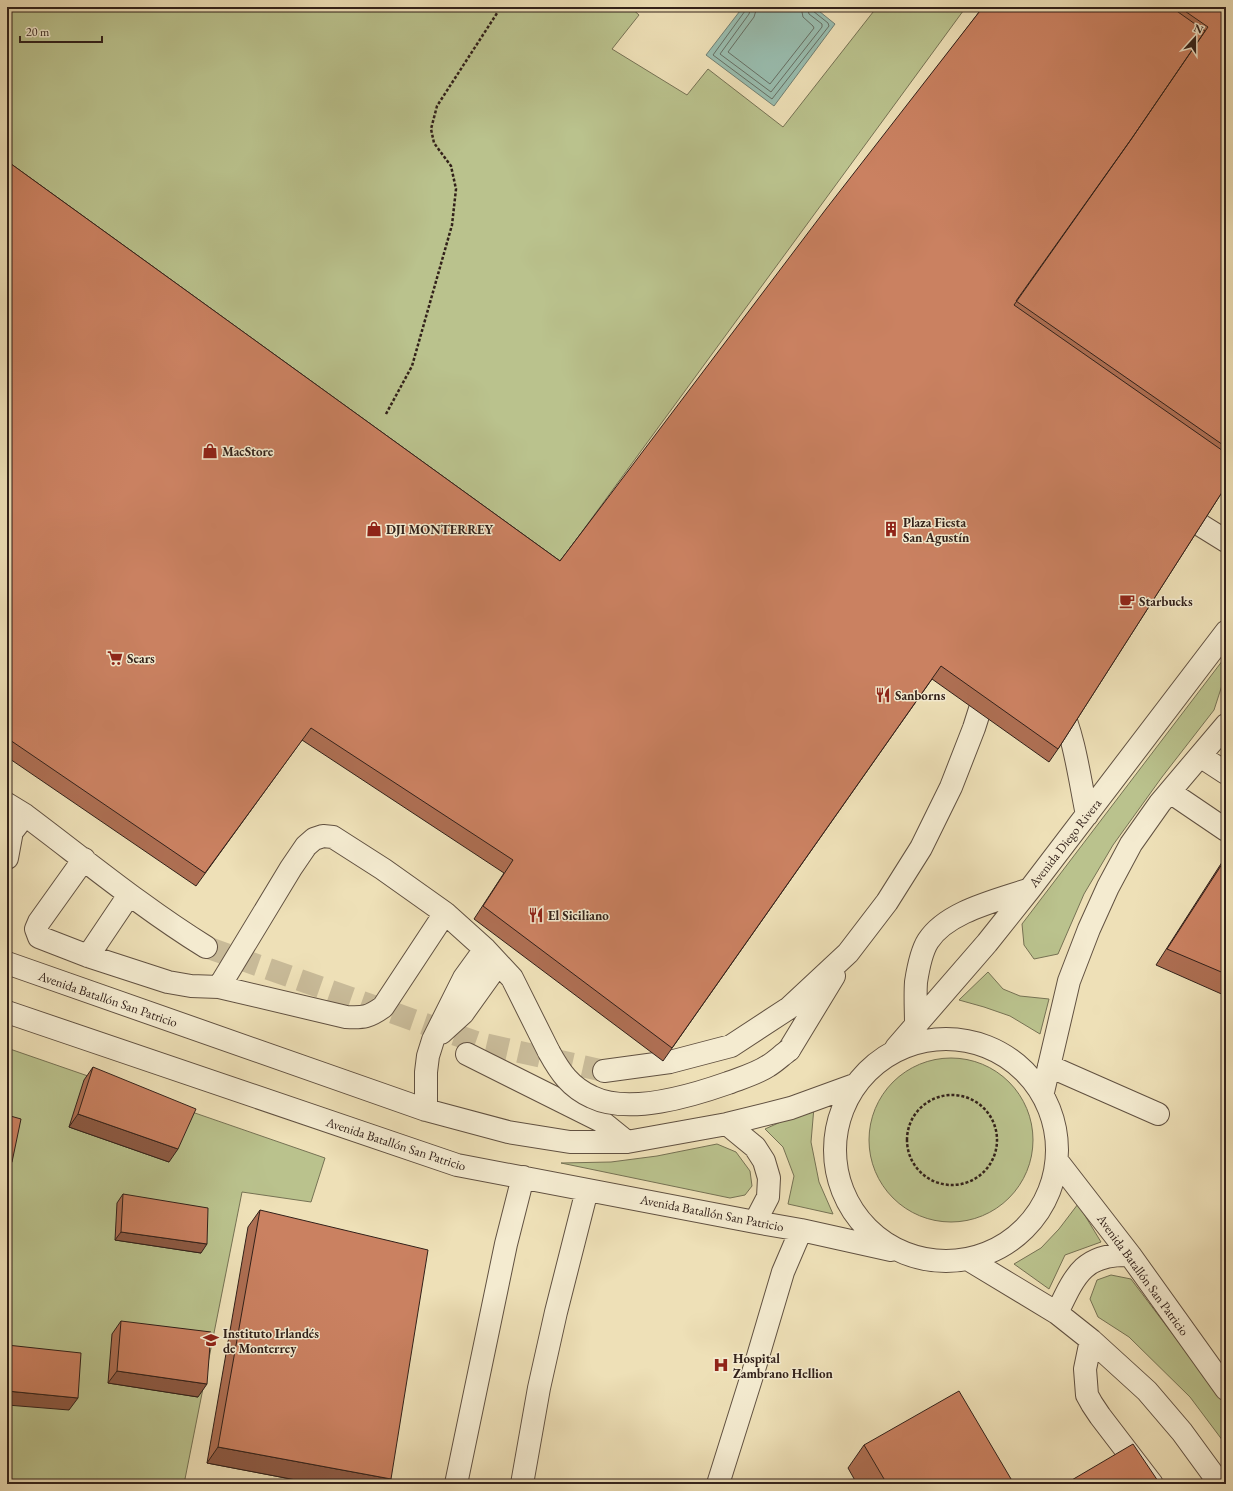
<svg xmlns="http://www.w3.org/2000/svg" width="1233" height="1491" font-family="'EB Garamond',serif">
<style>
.green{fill:#bac28d;stroke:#767254}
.water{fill:#99bdaf;stroke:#707f73}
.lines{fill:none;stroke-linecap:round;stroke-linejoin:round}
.shore{stroke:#666f64;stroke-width:1}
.minor-tunnel{stroke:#c8ba98;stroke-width:22;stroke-dasharray:22 11;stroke-linecap:butt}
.minor-casing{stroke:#615141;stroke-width:24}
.path{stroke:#32211a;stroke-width:2.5;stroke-dasharray:3 2;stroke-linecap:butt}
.minor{stroke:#f4ebd0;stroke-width:22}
.minor-bridge-casing{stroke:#615141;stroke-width:24;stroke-linecap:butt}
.minor-bridge{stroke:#f4ebd0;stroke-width:22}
.wall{fill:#ae6f53;stroke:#32211a}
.shaded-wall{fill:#8d5a44;stroke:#32211a}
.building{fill:#ca8161;stroke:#32211a}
.labels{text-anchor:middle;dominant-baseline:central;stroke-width:3;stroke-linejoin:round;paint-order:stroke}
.poi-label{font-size:13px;font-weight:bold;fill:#32211a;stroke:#f4ebd0;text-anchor:start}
.street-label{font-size:13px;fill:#32211a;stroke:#f4ebd0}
</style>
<rect width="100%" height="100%" fill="#eee0b7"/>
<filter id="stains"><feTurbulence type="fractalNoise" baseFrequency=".005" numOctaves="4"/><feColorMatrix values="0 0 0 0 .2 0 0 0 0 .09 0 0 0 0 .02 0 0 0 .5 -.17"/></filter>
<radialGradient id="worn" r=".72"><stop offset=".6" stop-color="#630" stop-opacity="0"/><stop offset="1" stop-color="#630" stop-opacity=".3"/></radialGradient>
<!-- green -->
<path class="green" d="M7,7H630L639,15L612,49L687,95L708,69L783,127L877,7H966L551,574L7,181Z
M1226,656V673L1214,710L1162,777L1113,845L1084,894L1058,954L1034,959L1024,945L1022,924Z
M988,972L1003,989L1020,996L1049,999L1040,1034L1010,1016L984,1007L959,1000Z
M7,1048L325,1158L311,1202L242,1192L184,1484H7Z
M869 1140a82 82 0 1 1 164 0a82 82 0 1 1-164 0Z
M814,1107L811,1142L819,1182L833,1214L788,1204L794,1176L783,1147L765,1129Z
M717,1144L736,1152L750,1171L752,1186L745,1195L730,1198L561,1163L611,1162L657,1156Z
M1078,1204L1101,1242L1065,1255L1049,1289L1014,1264L1041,1248L1059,1229Z
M1111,1275L1131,1279L1226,1405V1445L1190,1397L1129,1337L1098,1317L1090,1299L1097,1280Z"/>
<!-- water -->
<path class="water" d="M743,7H814L835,24L774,106L706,55Z"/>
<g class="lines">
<!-- shore -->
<path class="shore" d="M746,7L745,11L713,55L772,99L829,26L828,23L813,11L812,7
M751,7L749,14L720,54L771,92L822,27V24L809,14L807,7
M757,7L754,17L728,52L770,84L814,28L813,26L803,17L801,7"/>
<!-- minor-tunnel -->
<path class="minor-tunnel" d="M206,947L476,1042L604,1071"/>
<defs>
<path id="minor" d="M1176,510L1226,541
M1059,704C1074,734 1080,781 1087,815
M1200,756L1226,773
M1170,792L1226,830
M7,804L25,815C85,860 143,908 206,947
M7,838L25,815
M7,858L12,831
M84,859L39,922L36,929L39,937L88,956L168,982L191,986L219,987
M445,913L383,1007C369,1017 364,1018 346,1017L219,987L291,868L306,846L314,839L323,836L333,837L383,869L445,913L485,949L512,978L549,1052
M88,956L129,895
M7,963L426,1110L508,1132L570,1142H627L727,1124L791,1108L857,1084
M7,1012L457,1165L755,1222L801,1230L891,1250
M916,1025C916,1011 915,996 916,982C918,969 921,952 928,941C947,911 999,900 1030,889
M441,1033L463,1013L498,964
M835 1150a111 111 0 1 1 222 0a111 111 0 1 1-222 0Z
M896,1048L987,943L1030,889L1226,632
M789,1050L834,976
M467,1054L601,1121L627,1142
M1049,1066L1158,1114
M604,1071L670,1062L731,1046L789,1008L848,953L887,902L921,848L951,787L974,728L988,684
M1043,1092L1069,981L1089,929L1108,887L1131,844L1160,803L1226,725
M426,1110V1072L428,1056L433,1040L464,978L485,949
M727,1124L755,1147L764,1161L769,1178L768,1197L755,1222
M1058,1162L1130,1255L1226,1389
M971,1261L1057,1313L1091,1340L1147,1391L1182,1432L1220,1484
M1057,1313C1075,1275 1084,1253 1130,1255
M1091,1340L1085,1369L1087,1395L1092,1404L1100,1416L1152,1484
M456,1484L506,1244L523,1177
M522,1484L539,1388L556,1312L587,1190
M718,1484L756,1363L783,1272L801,1230"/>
</defs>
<!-- minor casing -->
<use href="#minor" class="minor-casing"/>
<!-- path -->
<path class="path" d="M386,414L412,366L452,225L456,189L451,166L434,143L431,129L437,106L501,7
M907 1140a45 45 0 1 1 90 0a45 45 0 1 1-90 0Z"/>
<!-- minor -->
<use href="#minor" class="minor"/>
<defs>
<path id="minor-bridge" d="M549,1052C560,1072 570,1087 592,1097C629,1115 691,1096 728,1083C741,1078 756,1074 768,1066C775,1062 782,1055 789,1050"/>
</defs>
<!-- minor-bridge casing -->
<use href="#minor-bridge" class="minor-bridge-casing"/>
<!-- minor-bridge -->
<use href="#minor-bridge" class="minor-bridge"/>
</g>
<!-- wall -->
<path class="wall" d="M983,7H1226V486L1058,749L1049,762L932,679L663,1061L474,919L504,873L302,740L196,886L7,757V161L560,561Z
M1226,856V996L1156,965Z
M93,1067L169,1162L69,1127L84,1080Z
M123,1194L201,1253L115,1240L117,1203Z
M260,1210L391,1479L387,1484H317L207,1463L248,1227Z
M121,1321L198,1397L108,1383L112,1334Z
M864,1445L1014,1484H857L848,1468Z"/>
<!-- shaded-wall -->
<path class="shaded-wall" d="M78,1114L178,1149L169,1162L69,1127Z
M7,1160L12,1162L7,1169Z
M121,1232L207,1244L201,1253L115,1240Z
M117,1371L207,1384L198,1397L108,1383Z
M7,1391L78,1398L69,1410L7,1405Z
M218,1447L391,1479L387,1484H317L207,1463Z"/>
<!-- building -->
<path class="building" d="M983,7H1171L1205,31L1130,141L1014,305L1226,453V486L1058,749L941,666L672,1048L483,906L513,860L311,728L205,873L7,738V161L560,561L826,209Z
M1179,7H1226V447L1016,301L1132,138L1208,27Z
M1226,858V974L1167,949Z
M93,1067L196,1109L178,1149L78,1114Z
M7,1115L21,1119L12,1162L7,1160Z
M123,1194L208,1208L207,1244L121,1232Z
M260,1210L428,1250L391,1479L218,1447Z
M121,1321L211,1332L207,1384L117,1371Z
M7,1345L81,1353L78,1398L7,1391Z
M959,1391L1014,1484H887L864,1445Z
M1133,1444L1160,1484H1065Z"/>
<!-- icons -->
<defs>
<symbol id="shop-bare" viewBox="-9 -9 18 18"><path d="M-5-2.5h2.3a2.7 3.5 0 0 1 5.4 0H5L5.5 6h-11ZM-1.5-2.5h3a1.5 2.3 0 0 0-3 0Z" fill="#8f2418" stroke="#f4ebd0" stroke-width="2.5" paint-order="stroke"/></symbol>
<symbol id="building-bare" viewBox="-9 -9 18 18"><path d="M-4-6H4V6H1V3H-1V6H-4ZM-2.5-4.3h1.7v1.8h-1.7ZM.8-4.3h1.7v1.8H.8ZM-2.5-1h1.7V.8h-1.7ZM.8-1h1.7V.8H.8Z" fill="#8f2418" stroke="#f4ebd0" stroke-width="2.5" paint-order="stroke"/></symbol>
<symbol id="cafe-bare" viewBox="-9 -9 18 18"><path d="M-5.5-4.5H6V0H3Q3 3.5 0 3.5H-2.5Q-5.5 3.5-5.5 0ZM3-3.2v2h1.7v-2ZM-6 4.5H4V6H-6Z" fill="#8f2418" stroke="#f4ebd0" stroke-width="2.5" paint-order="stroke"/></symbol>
<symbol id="supermarket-bare" viewBox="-9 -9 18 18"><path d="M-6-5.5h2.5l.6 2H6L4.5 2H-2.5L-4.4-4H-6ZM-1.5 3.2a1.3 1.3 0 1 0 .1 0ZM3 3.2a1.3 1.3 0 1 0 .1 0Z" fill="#8f2418" stroke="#f4ebd0" stroke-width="2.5" paint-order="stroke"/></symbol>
<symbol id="restaurant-bare" viewBox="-9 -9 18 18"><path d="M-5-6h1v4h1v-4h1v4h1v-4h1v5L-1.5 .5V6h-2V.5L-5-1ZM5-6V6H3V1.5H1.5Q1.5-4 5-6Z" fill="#8f2418" stroke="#f4ebd0" stroke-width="2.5" paint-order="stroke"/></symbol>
<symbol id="university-bare" viewBox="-9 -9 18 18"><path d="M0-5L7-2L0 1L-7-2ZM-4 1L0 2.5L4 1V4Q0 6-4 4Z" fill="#8f2418" stroke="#f4ebd0" stroke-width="2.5" paint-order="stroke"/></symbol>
<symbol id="hospital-bare" viewBox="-9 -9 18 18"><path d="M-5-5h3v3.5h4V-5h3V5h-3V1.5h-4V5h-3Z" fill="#8f2418" stroke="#f4ebd0" stroke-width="2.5" paint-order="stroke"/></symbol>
</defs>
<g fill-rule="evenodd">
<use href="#shop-bare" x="199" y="440" width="22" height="22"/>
<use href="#shop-bare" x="363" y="518" width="22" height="22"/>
<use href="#building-bare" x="880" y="518" width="22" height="22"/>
<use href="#cafe-bare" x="1116" y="590" width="22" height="22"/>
<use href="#supermarket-bare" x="104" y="647" width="22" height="22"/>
<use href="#restaurant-bare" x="872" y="684" width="22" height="22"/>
<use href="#restaurant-bare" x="525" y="904" width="22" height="22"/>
<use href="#university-bare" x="200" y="1329" width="22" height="22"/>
<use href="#hospital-bare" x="710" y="1354" width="22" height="22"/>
</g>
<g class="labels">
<!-- poi labels -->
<g class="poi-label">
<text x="222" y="451">MacStore</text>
<text x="903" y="522">Plaza Fiesta<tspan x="903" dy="15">San Agustín</tspan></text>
<text x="386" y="529">DJI MONTERREY</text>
<text x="1139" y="601">Starbucks</text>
<text x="127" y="658">Sears</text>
<text x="895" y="695">Sanborns</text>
<text x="548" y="915">El Siciliano</text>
<text x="223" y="1333">Instituto Irlandés<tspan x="223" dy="15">de Monterrey</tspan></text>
<text x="733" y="1358">Hospital<tspan x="733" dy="15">Zambrano Hellion</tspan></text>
</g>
<!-- street labels -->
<g class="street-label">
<text transform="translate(1065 843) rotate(-52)">Avenida Diego Rivera</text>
<text transform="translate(108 999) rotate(19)">Avenida Batallón San Patricio</text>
<text transform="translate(396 1144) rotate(18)">Avenida Batallón San Patricio</text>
<text transform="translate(712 1213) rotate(11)">Avenida Batallón San Patricio</text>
<text transform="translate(1143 1275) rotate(54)">Avenida Batallón San Patricio</text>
</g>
</g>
<!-- margin -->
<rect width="1233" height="1491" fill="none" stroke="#eee0b7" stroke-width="24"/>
<rect x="8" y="8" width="1217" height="1475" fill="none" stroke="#32211a" stroke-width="2"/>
<rect x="12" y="12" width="1209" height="1467" fill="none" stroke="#32211a"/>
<!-- north arrow -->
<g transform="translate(1195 38) rotate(21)" stroke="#f4ebd0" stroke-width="3" paint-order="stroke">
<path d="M0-3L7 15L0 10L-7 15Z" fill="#32211a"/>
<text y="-6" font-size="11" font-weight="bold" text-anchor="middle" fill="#32211a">N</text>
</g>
<!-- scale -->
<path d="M20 36v6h82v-6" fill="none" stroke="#32211a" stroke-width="2"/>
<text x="26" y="36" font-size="12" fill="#32211a" stroke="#f4ebd0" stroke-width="3" paint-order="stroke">20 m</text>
<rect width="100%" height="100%" filter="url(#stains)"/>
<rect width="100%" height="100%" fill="url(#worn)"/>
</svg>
